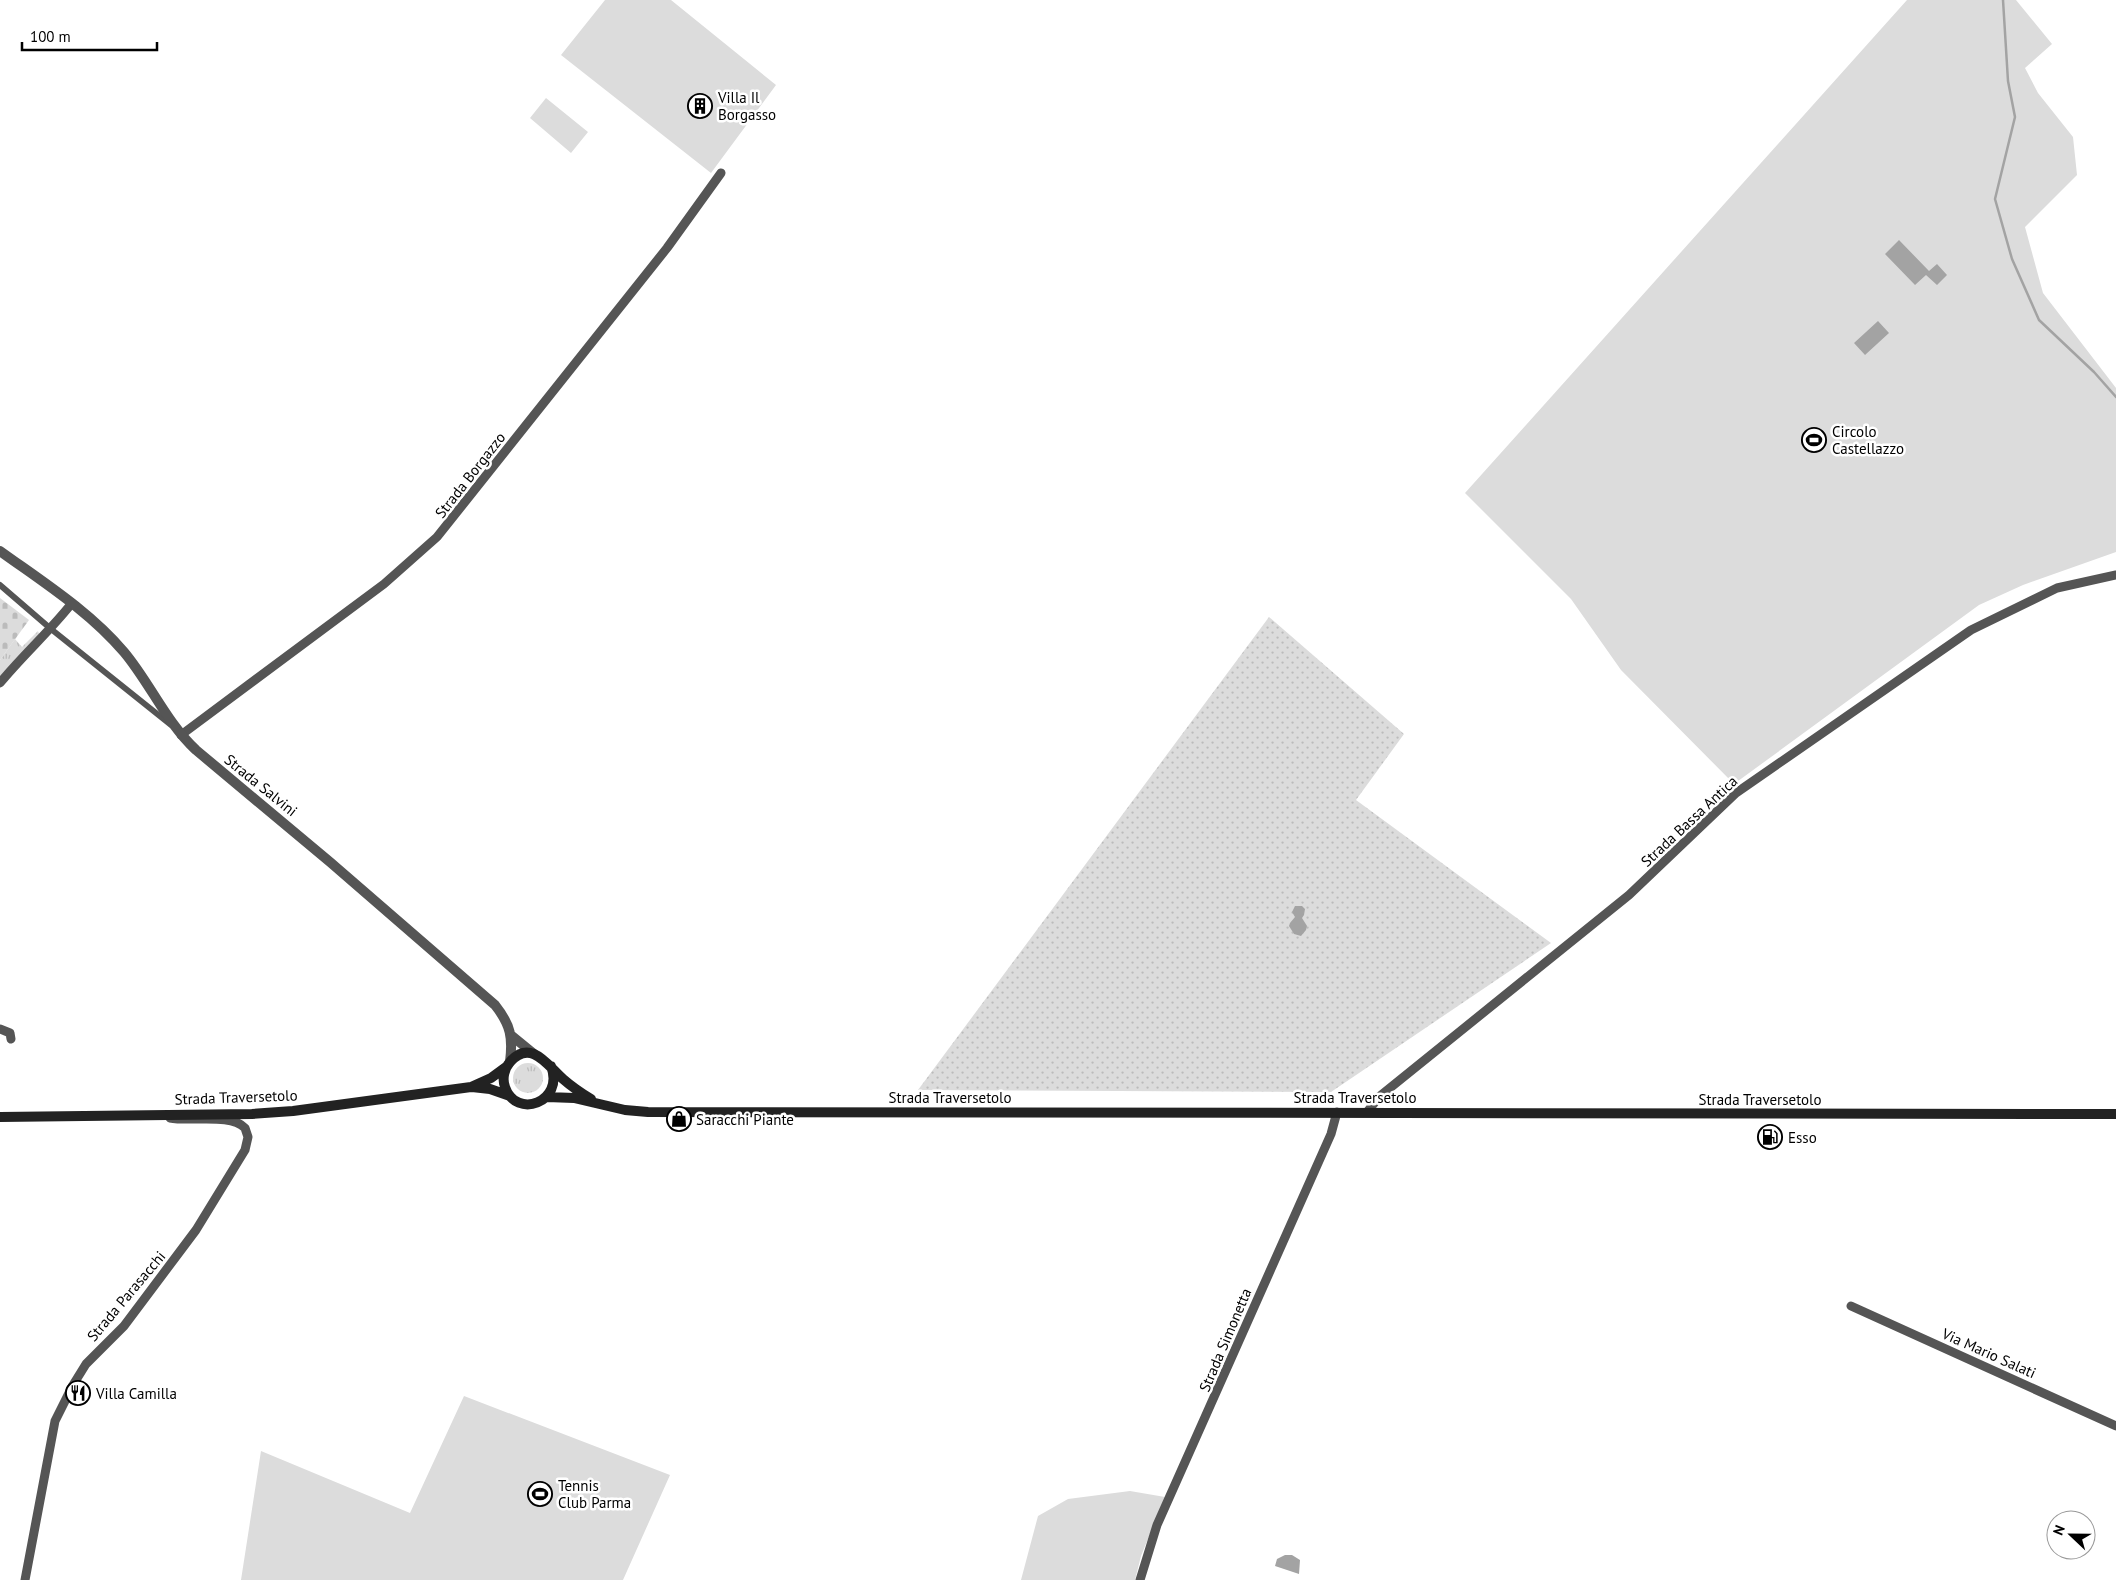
<svg xmlns="http://www.w3.org/2000/svg" width="2116" height="1580" font-family="'PT Sans',sans-serif">
<style>
.grass{fill:url(#grass-tufts)}
.cemetery{fill:url(#cemetery-stones)}
.park{fill:#dcdcdc}
.garden{fill:url(#garden-dots)}
.water{fill:#a3a3a3}
.lines{fill:none;stroke-linecap:round;stroke-linejoin:round}
.stream{stroke:#a3a3a3;stroke-width:2.5}
.pedestrian{stroke:#555;stroke-width:6}
.minor{stroke:#555;stroke-width:9}
.tertiary{stroke:#555;stroke-width:10}
.secondary{stroke:#222;stroke-width:10}
.labels{text-anchor:middle;dominant-baseline:central;stroke-width:5;stroke-linejoin:round;paint-order:stroke}
.poi-label{font-size:15px;fill:#000;stroke:#fff;text-anchor:start}
.street-label{font-size:15px;fill:#000;stroke:#fff}
</style>
<defs>
<pattern id="grass-tufts" width="24" height="20" patternUnits="userSpaceOnUse" patternTransform="scale(1.25)"><rect width="24" height="20" fill="#dcdcdc"/><path d="M3 7l-1-3M5 7V3M7 7l1-3M15 17l-1-3M17 17v-4M19 17l1-3" fill="none" stroke="#bbb"/></pattern>
<pattern id="cemetery-stones" width="16" height="16" patternUnits="userSpaceOnUse" patternTransform="scale(1.25)"><rect width="16" height="16" fill="#dcdcdc"/><path d="M2 7V4a2 2 0 0 1 4 0v3zM10 15v-3a2 2 0 0 1 4 0v3z" fill="#bbb"/></pattern>
<pattern id="garden-dots" width="8" height="8" patternUnits="userSpaceOnUse" patternTransform="scale(1.25)"><rect width="8" height="8" fill="#dcdcdc"/><path d="M2 2h.1M6 6h.1" fill="none" stroke="#bbb" stroke-width="1.8" stroke-linecap="round"/></pattern>
</defs>
<rect width="100%" height="100%" fill="#fff"/>
<!-- grass -->
<path class="grass" d="M38,631L39,635L0,679V660L15,639L22,647Z
M513 1078a15 15 0 1 1 30 0a15 15 0 1 1-30 0Z"/>
<!-- cemetery -->
<path class="cemetery" d="M0,598L29,620L0,660Z"/>
<!-- park -->
<path class="park" d="M605,0H671L776,85L711,173L561,55Z
M1907,0H2016L2052,44L2025,68L2038,93L2073,137L2077,175L2025,227L2043,293L2116,388V552L2023,585L1979,605L1734,784L1621,670L1571,599L1465,493Z
M546,98L588,132L571,153L530,118Z
M464,1396L670,1475L623,1580H241L261,1451L410,1513Z
M1130,1491L1165,1497L1141,1556L1135,1580H1021L1038,1516L1068,1499Z"/>
<!-- garden -->
<path class="garden" d="M1269,617L1404,734L1356,800L1551,943L1331,1092L918,1090Z"/>
<!-- water -->
<path class="water" d="M1899,240L1929,271L1937,264L1947,275L1937,285L1926,275L1915,285L1885,254Z
M1878,321L1889,333L1865,355L1854,343Z
M1295,906H1302L1305,909L1304,915L1302,918L1307,926L1306,930L1301,936L1294,934L1289,926L1290,923L1295,917L1292,912Z
M1285,1555H1292L1300,1560L1299,1574L1275,1566L1277,1559Z"/>
<g class="lines">
<!-- stream -->
<path class="stream" d="M2003,0L2008,81L2015,117L1995,199L2012,259L2039,320L2094,372L2116,397"/>
<!-- pedestrian -->
<path class="pedestrian" d="M0,585L51,629L171,725"/>
<!-- minor -->
<path class="minor" d="M0,683C23,655 50,631 72,603
M181,735L384,584L437,537L667,248L721,173
M0,1029L10,1033L11,1039
M1367,1112L1380,1096L1629,895L1736,793L1971,630L2057,588L2116,575
M1851,1306L2116,1426
M25,1580L55,1421L73,1385L86,1364L124,1326L196,1230L245,1150L248,1137L245,1128C231,1113 191,1122 170,1118
M1140,1580L1157,1525L1331,1134L1337,1112"/>
<!-- tertiary -->
<path class="tertiary" d="M0,551C43,582 89,611 124,652C150,683 166,722 196,750L330,862L495,1005C511,1025 513,1038 510,1062
M512,1036L534,1054"/>
<!-- secondary -->
<path class="secondary" d="M551,1066C565,1102 516,1120 505,1087C502,1079 504,1069 510,1062C531,1038 548,1066 563,1079C571,1086 581,1093 591,1099
M472,1087L490,1089L510,1096
M547,1097L574,1098L625,1110L648,1112L2116,1114
M0,1117L252,1114L293,1111L471,1087L491,1078L506,1067"/>
</g>
<!-- icons -->
<defs>
<symbol id="building-ring" viewBox="-11 -11 22 22"><circle r="9.5" fill="#fff" stroke="#000" stroke-width="1.5"/><path d="M-4-6H4V6H1V3H-1V6H-4ZM-2.5-4.3h1.7v1.8h-1.7ZM.8-4.3h1.7v1.8H.8ZM-2.5-1h1.7V.8h-1.7ZM.8-1h1.7V.8H.8Z" fill="#000"/></symbol>
<symbol id="stadium-ring" viewBox="-11 -11 22 22"><circle r="9.5" fill="#fff" stroke="#000" stroke-width="1.5"/><path d="M0-5a6.5 5 0 1 0 0 10a6.5 5 0 1 0 0-10ZM-3.5-1.8h7v3.6h-7Z" fill="#000"/></symbol>
<symbol id="shop-ring" viewBox="-11 -11 22 22"><circle r="9.5" fill="#fff" stroke="#000" stroke-width="1.5"/><path d="M-5-2.5h2.3a2.7 3.5 0 0 1 5.4 0H5L5.5 6h-11ZM-1.5-2.5h3a1.5 2.3 0 0 0-3 0Z" fill="#000"/></symbol>
<symbol id="fuel-ring" viewBox="-11 -11 22 22"><circle r="9.5" fill="#fff" stroke="#000" stroke-width="1.5"/><path d="M-5.5-6h7V0h2V4h1.3V-2.5L3-4.5l.8-.8L6-3V5H2.5V1h-1V6h-7ZM-4.2-4.7v3.2H.2V-4.7Z" fill="#000"/></symbol>
<symbol id="restaurant-ring" viewBox="-11 -11 22 22"><circle r="9.5" fill="#fff" stroke="#000" stroke-width="1.5"/><path d="M-5-6h1v4h1v-4h1v4h1v-4h1v5L-1.5 .5V6h-2V.5L-5-1ZM5-6V6H3V1.5H1.5Q1.5-4 5-6Z" fill="#000"/></symbol>
</defs>
<g fill-rule="evenodd">
<use href="#building-ring" x="686" y="92" width="28" height="28"/>
<use href="#stadium-ring" x="1800" y="426" width="28" height="28"/>
<use href="#shop-ring" x="665" y="1105" width="28" height="28"/>
<use href="#fuel-ring" x="1756" y="1123" width="28" height="28"/>
<use href="#restaurant-ring" x="64" y="1379" width="28" height="28"/>
<use href="#stadium-ring" x="526" y="1480" width="28" height="28"/>
</g>
<g class="labels">
<!-- poi labels -->
<g class="poi-label">
<text x="718" y="97">Villa Il<tspan x="718" dy="17">Borgasso</tspan></text>
<text x="1832" y="431">Circolo<tspan x="1832" dy="17">Castellazzo</tspan></text>
<text x="696" y="1119">Saracchi Piante</text>
<text x="1788" y="1137">Esso</text>
<text x="96" y="1393">Villa Camilla</text>
<text x="558" y="1485">Tennis<tspan x="558" dy="17">Club Parma</tspan></text>
</g>
<!-- street labels -->
<g class="street-label">
<text transform="translate(470 475) rotate(-52)">Strada Borgazzo</text>
<text transform="translate(261 785) rotate(39)">Strada Salvini</text>
<text transform="translate(1689 821) rotate(-43)">Strada Bassa Antica</text>
<text transform="translate(236 1097) rotate(-2)">Strada Traversetolo</text>
<text x="950" y="1097">Strada Traversetolo</text>
<text x="1355" y="1097">Strada Traversetolo</text>
<text x="1760" y="1099">Strada Traversetolo</text>
<text transform="translate(126 1296) rotate(-50)">Strada Parasacchi</text>
<text transform="translate(1225 1340) rotate(-67)">Strada Simonetta</text>
<text transform="translate(1989 1353) rotate(24)">Via Mario Salati</text>
</g>
</g>
<!-- north arrow -->
<g transform="translate(2071 1535) rotate(292)"><circle r="24" fill="#ffffff" stroke="#999999"/>
<path d="M0-4L9 19L0 12L-9 19Z" fill="#000000"/>
<text y="-8" font-size="14" font-weight="bold" text-anchor="middle" fill="#000000">N</text>
</g>
<!-- scale -->
<path d="M22 42v8h135v-8" fill="none" stroke="#000000" stroke-width="2.5"/>
<text x="30" y="42" font-size="15" fill="#000000" stroke="#ffffff" stroke-width="4" paint-order="stroke">100 m</text>
</svg>
